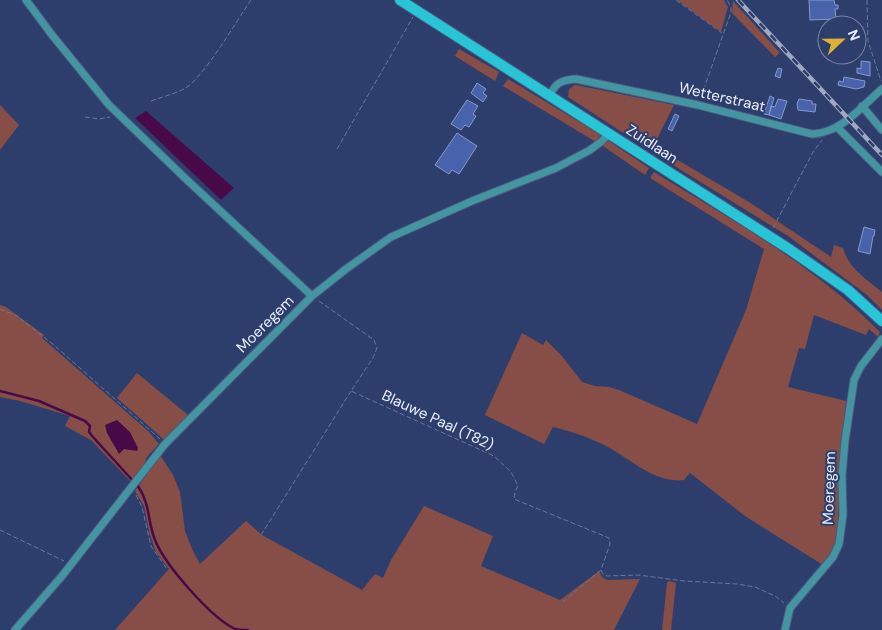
<svg xmlns="http://www.w3.org/2000/svg" width="882" height="630" font-family="'DM Sans',sans-serif">
<style>
.green{fill:#864e47}
.water{fill:#480949}
.lines{fill:none;stroke-linecap:round;stroke-linejoin:round}
.stream{stroke:#480949;stroke-width:2.5}
.building{fill:#4862ab;stroke:#8599cd}
.minor-casing{stroke:#4c5a83;stroke-width:9}
.secondary-casing{stroke:#4c5a83;stroke-width:12}
.path{stroke:#6b779a;stroke-width:1;stroke-dasharray:5 2.5;stroke-linecap:butt}
.minor{stroke:#4396a1;stroke-width:7}
.secondary{stroke:#28c5d7;stroke-width:10}
.rail-casing{stroke:#a0a9c2;stroke-width:4.5}
.rail{stroke:#2e3e6c;stroke-width:2.5;stroke-dasharray:8;stroke-linecap:butt}
.labels{text-anchor:middle;dominant-baseline:central;stroke-width:4;stroke-linejoin:round;paint-order:stroke}
.street-label{font-size:15px;fill:#eaeffb;stroke:#2e3e6c}
</style>
<rect width="100%" height="100%" fill="#2e3e6c"/>
<!-- green -->
<path class="green" d="M677,0H724L728,7L721,32Z
M733,1L780,53L775,57L732,13Z
M459,49L499,72L495,81L455,56Z
M508,79L601,135L596,142L503,86Z
M575,85L581,86L674,105L651,151L568,97L569,89Z
M0,105L19,125L0,150Z
M607,140L649,168L645,175L603,146Z
M664,152L749,202L831,257L834,245L843,248C849,269 865,278 882,292V310L867,295L788,236L660,157Z
M654,172C732,220 815,266 880,332L878,337L869,329L866,335L814,315L805,349L799,348L788,387L846,401L839,471L838,523L834,547L823,565L745,516L690,473L684,480C654,484 629,457 604,445C588,437 570,431 553,427L544,444L485,415L522,333L543,345L546,340L561,355L582,382L595,386L609,387L619,390L697,424L746,310L764,249L650,178Z
M0,305L6,307L44,335L42,338L148,431L159,444L146,458L144,468L132,483L91,440L65,426L70,416L20,401L0,397Z
M137,373L188,415L167,438L163,439L158,434L117,398Z
M160,455L173,475L180,492L185,531L192,549L200,564L246,521L262,535L362,590L375,574L383,578L391,560L424,506L493,536L481,566L560,600L599,571L602,577L607,580L640,579L614,630H115L169,569L156,552L150,535L144,506L135,491Z
M669,581L676,583L671,630H662L667,583Z"/>
<!-- water -->
<path class="water" d="M146,111L234,188L221,200L135,118Z
M117,420L130,432L138,448L137,451L124,449L119,454L107,433L105,425Z"/>
<g class="lines">
<!-- stream -->
<path class="stream" d="M0,391L39,401L85,421L90,426L89,432L93,437L134,482
M138,486C151,506 147,520 155,540C165,565 209,615 233,628C237,630 243,630 248,630"/>
</g>
<!-- building -->
<path class="building" d="M809,0H834L835,5H838V9H835L836,19L810,20Z
M849,20L853,21L854,25H843V21Z
M861,61L870,62V76L857,73V68L861,69Z
M778,68L782,69L780,78L775,76Z
M844,77L865,81L864,87L856,89L838,85L839,81L843,82Z
M477,83L486,89L483,93L487,96L483,102L471,93Z
M770,96L774,98L769,115L764,114Z
M778,99L787,101L781,119L769,115L771,106L775,107Z
M799,99L812,101V104H816L815,112L798,110L797,104Z
M467,100L478,106L473,114L476,116L469,127L465,125L461,130L451,124Z
M675,114L679,116L672,131L668,129Z
M457,133L477,146L459,174L452,170L449,174L435,165Z
M864,227L875,230L874,236H873L870,254L858,251Z"/>
<g class="lines">
<defs>
<path id="minor" d="M26,0L52,35L109,105L187,180L312,296
M549,97C555,83 561,80 576,79L698,105L812,134C841,133 861,107 882,89
M862,106L882,130
M838,128L882,172
M15,630L62,576L165,444L312,296L346,269L391,237L472,201L556,168L590,150L602,141L608,134
M785,630L790,608L833,557L839,544L843,515L842,475L845,441L854,380L861,366L882,339"/>
<path id="secondary" d="M400,0L789,249L848,290L882,321"/>
</defs>
<!-- minor casing -->
<use href="#minor" class="minor-casing"/>
<!-- secondary casing -->
<use href="#secondary" class="secondary-casing"/>
<!-- path -->
<path class="path" d="M676,0L722,33
M867,0L868,41L881,81
M701,97L731,12V7L727,0
M151,101C162,97 174,94 184,89C203,79 237,20 251,0
M85,117L99,119L110,117
M337,149L413,17
M773,228L813,152L822,140
M319,301L374,340L377,348L373,358L351,391L494,456L511,472L518,486L515,492L514,499L609,538L610,544L601,570L563,602
M0,309L17,316L54,345L160,439
M136,495L142,507L151,546L167,569
M0,530L64,561
M261,535L351,391
M601,570L603,574L607,576L638,575L684,581L737,584L755,587L775,596L784,603"/>
<!-- minor -->
<use href="#minor" class="minor"/>
<!-- secondary -->
<use href="#secondary" class="secondary"/>
<defs>
<path id="rail" d="M738,0L882,155"/>
</defs>
<!-- rail casing -->
<use href="#rail" class="rail-casing"/>
<!-- rail -->
<use href="#rail" class="rail"/>
</g>
<g class="labels">
<!-- street labels -->
<g class="street-label">
<text transform="translate(722 97) rotate(13)">Wetterstraat</text>
<text transform="translate(652 144) rotate(33)">Zuidlaan</text>
<text transform="translate(265 324) rotate(-45)">Moeregem</text>
<text transform="translate(438 420) rotate(25)">Blauwe Paal (T82)</text>
<text transform="translate(829 488) rotate(-88)">Moeregem</text>
</g>
</g>
<!-- north arrow -->
<g transform="translate(842 40) rotate(68)"><circle r="24" fill="#2e3e6c" stroke="#7985a5"/>
<path d="M0-4L9 19L0 12L-9 19Z" fill="#deb133"/>
<text y="-8" font-size="14" font-weight="bold" text-anchor="middle" fill="#eaeffb">N</text>
</g>
</svg>
